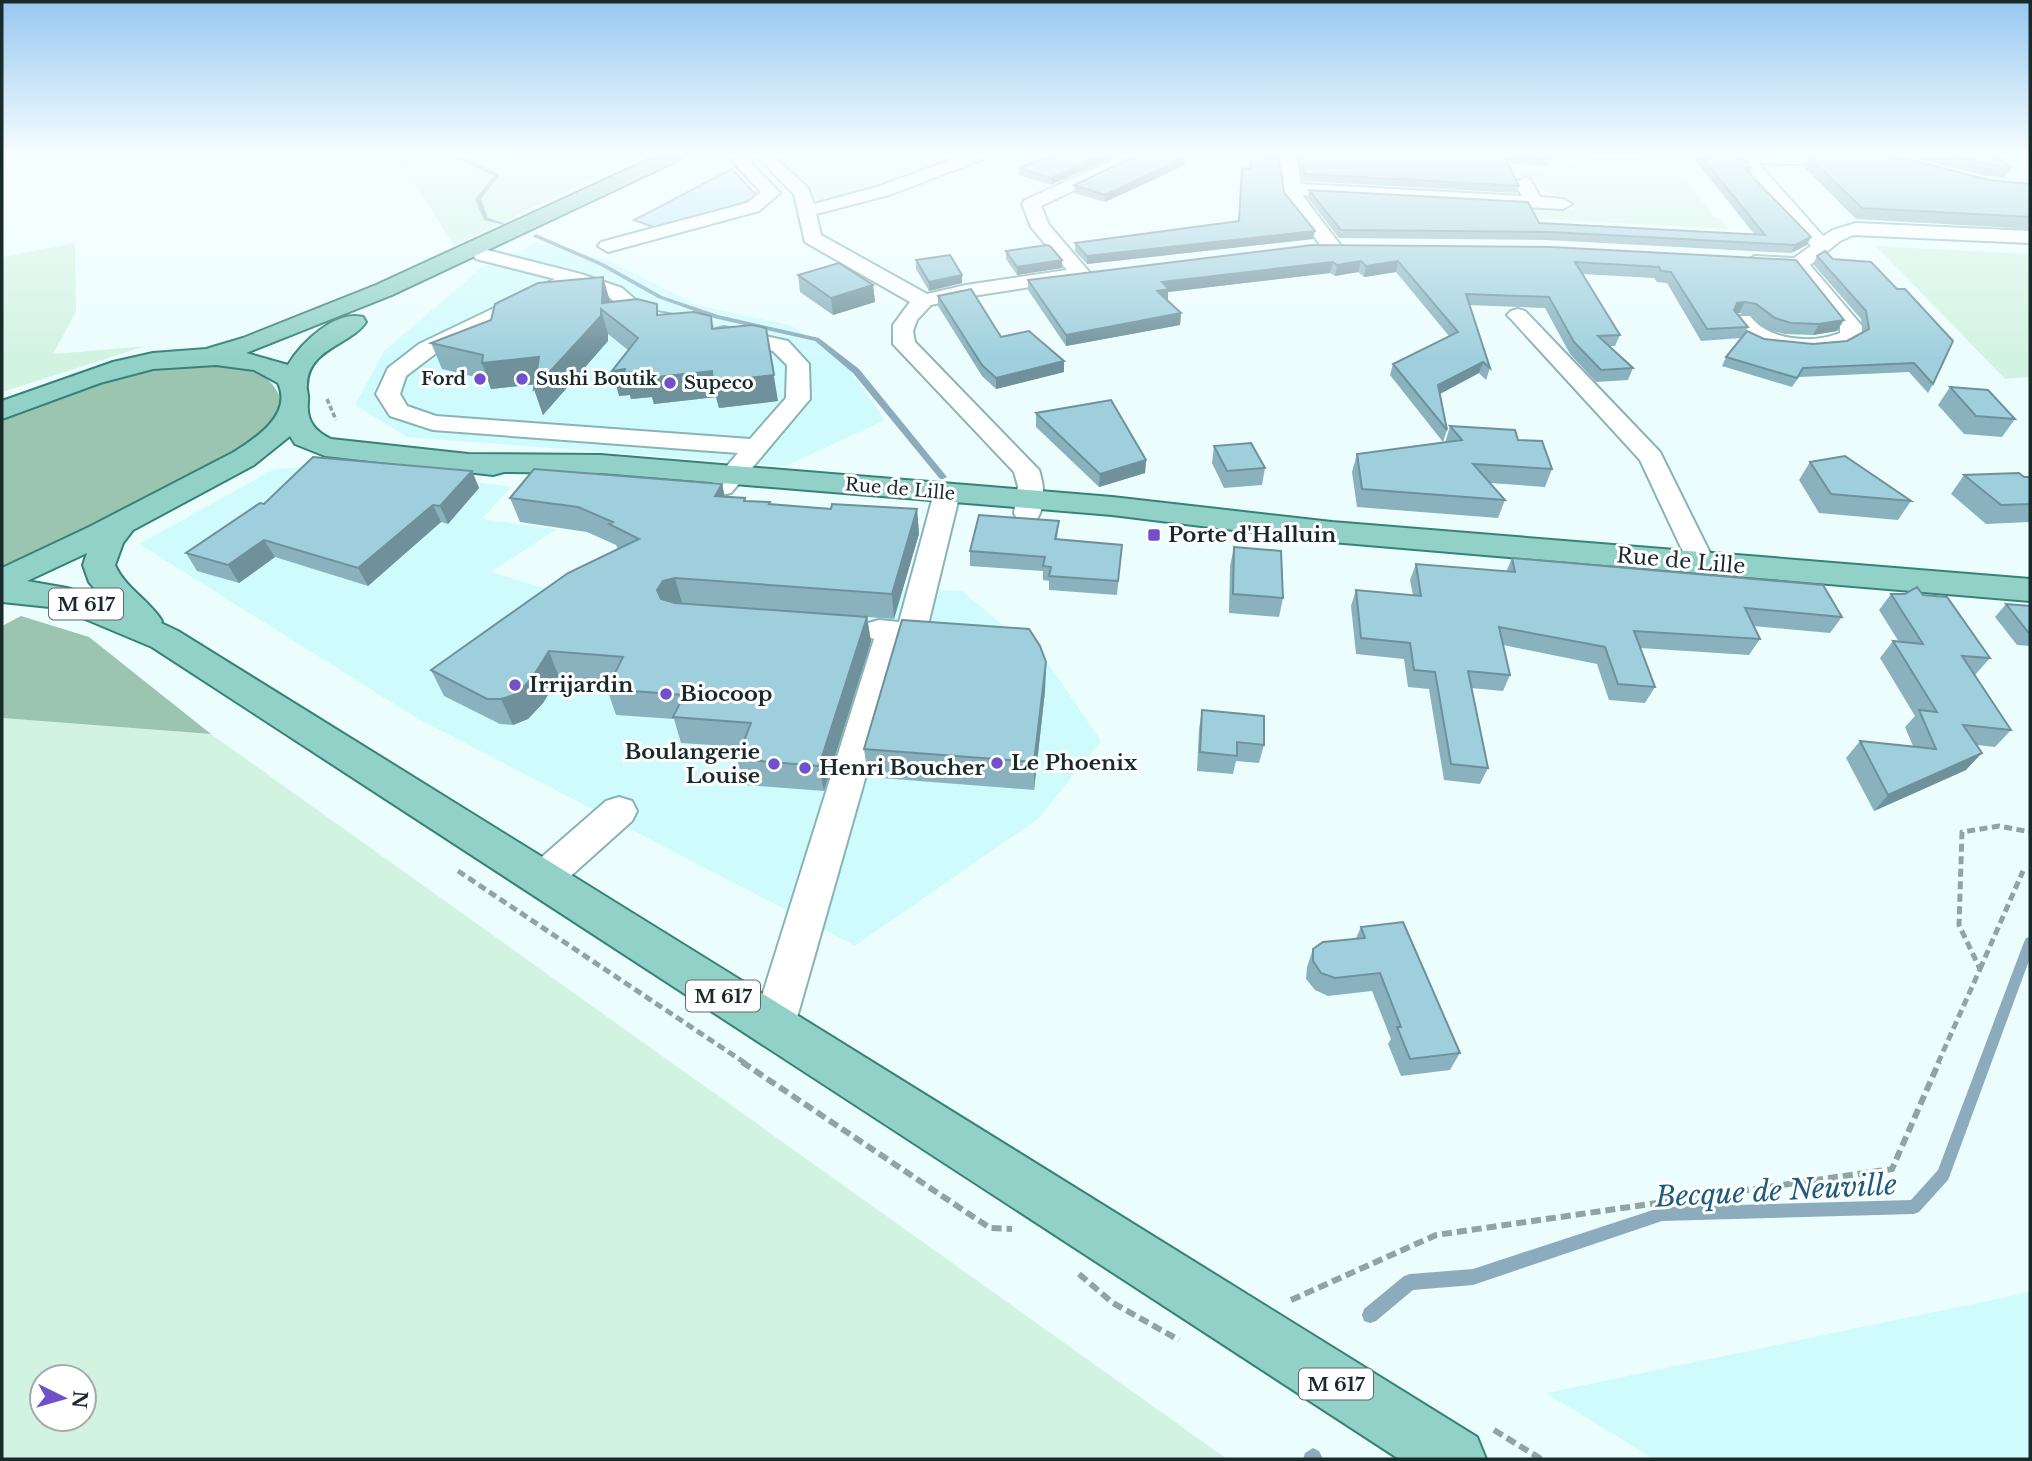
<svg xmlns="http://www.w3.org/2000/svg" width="2032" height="1461" font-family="'Libre Baskerville',serif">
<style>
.built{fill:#d0fbfd}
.green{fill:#d2f3e2;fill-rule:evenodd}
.forest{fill:#9bc5b0}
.water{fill:#bde4fd;stroke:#8cacbe;stroke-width:2}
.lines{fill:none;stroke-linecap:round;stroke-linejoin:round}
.stream{fill:#8cacbe;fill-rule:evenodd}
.minor-casing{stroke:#89b3b5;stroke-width:4}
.major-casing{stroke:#378278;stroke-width:4}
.path-far2{stroke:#92a3a4;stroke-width:3.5;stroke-dasharray:5 2.5;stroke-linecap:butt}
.path-far1{stroke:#92a3a4;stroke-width:5;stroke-dasharray:8 4.5;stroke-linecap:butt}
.path{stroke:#92a3a4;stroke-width:6;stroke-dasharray:10 5;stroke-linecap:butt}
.minor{fill:#fff;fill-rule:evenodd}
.major{fill:#91d1c7;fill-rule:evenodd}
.wall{fill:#89b2be}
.shaded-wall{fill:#6f919b}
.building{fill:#9fcfdd;stroke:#6f919b;stroke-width:2}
.poi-dot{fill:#7151ca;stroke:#fff;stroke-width:2.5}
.labels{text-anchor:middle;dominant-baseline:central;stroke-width:6;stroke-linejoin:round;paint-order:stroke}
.far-poi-label{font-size:18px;font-weight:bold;fill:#192a2b;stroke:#fff;text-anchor:start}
.far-street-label{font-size:18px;fill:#192a2b;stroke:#fff}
.shield{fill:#fff;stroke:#5e6a6b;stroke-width:2}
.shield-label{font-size:19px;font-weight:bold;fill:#192a2b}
.poi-label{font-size:21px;font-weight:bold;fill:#192a2b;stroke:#fff;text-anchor:start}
.street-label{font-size:21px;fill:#192a2b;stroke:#fff}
.near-water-label{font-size:28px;font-style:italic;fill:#1c5c7e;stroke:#fff}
</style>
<rect width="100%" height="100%" fill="#ecfdfe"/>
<!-- built -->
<path class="built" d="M537,242L610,261L697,305L790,325L841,358L885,420L786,466L407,437L355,405L384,351L481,268Z
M351,464L511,487L482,519L557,529L491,572L578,598L615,579L962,591L1048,663L1101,741L1039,818L855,946L415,717L139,544L274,469Z
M2030,1292V1459H1654L1546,1393Z"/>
<!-- green -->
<path class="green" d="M397,155H641L454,246Z
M774,155H972L893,183L820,205L809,185Z
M1572,156L1673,161L1714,217L1720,218L1728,229L1345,208L1314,210L1306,196L1308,194L1574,210L1568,200L1540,189L1537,180L1517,179L1515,173L1578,166Z
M75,243L76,312L53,354L146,346L2,392V257Z
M1876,246L2030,254V377L2005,379Z
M2,718L211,734L1227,1459H2ZM42,1377H84V1419H42Z"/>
<!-- forest -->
<path class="forest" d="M205,363C234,367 269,366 280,398C278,423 257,437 238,451L2,569V417L79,388L144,370Z
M21,616L89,637L211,734L2,718V626Z"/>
<!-- water -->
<path class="water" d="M732,169L758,197L664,231L634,220Z"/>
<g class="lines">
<!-- stream -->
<path class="stream" d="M450,155H457L499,174V176L481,199L488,218L504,223V225L484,220L475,199L494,176Z
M536,234L603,263L662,296L718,315L819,338L859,369L947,477L943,479H940L853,373L815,341L714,318L658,298L599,265L534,237L533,236Z
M2030,937V958L1950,1175L1948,1180L1919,1212L1914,1214L1662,1221L1473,1285L1413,1290L1376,1321L1370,1323L1364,1321L1362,1315L1364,1309L1404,1276L1410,1274L1473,1269L1662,1207L1911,1200L1938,1170L2024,942L2026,938Z
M1313,1448L1319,1451L1322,1457L1321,1459H1303L1305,1453Z"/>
<defs>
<path id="minor" d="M739,155H772L808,188L814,204L877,187L965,155H988L986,158L889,195L816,214L821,235L927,294L966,285L1067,270L1031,227L1022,204L1025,200L1124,155H1145L1143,158L1041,206L1049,225L1091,274L1088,278L966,297L931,305L917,320L913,331L915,342L1039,470C1044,485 1046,505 1037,519L1027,521L1017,519L1014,513L1018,486L1014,472L893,344V325L910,302L805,242L794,194L756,156L750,162L780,193L759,211L608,252L598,246L601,242L747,203L761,192L733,162Z
M1280,155H1296L1301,184L1522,196L1515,183L1524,178L1530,179L1540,197L1563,199L1572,204L1563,209L1302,195L1342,247L1332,253L1325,251L1285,199Z
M1734,155H1834C1823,168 1775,163 1758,163L1823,236L1833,230L1856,223L2030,231V243L1853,235L1840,241L1810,265L1862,326V336L1859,341C1820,357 1757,358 1731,321L1734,316H1750C1769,341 1812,344 1840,333V327L1793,270L1755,268L1745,262L1755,256L1794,258L1811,246Z
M483,249L581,274L622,288L647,310L673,315L676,320L673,325L665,326L633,319L608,296L575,285L435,354L406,376L400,394L407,406L436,416L750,439L786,398L787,365L773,351L716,339L713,334L716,329L724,327L788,341L809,364L810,399L731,493L722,495L713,493L709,487L738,453L433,430L390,416L376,394L388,368L419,344L555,279L476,259L473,255Z
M1518,309L1525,311L1660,452L1715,563L1711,569L1701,572L1691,569L1640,460L1511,319L1507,315L1511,311Z
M947,485L956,487L960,493L926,633L922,640L904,642L794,1028L788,1041L773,1047L758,1041L752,1028L874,639L868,637L864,630L868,623L879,620L899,622L934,493L938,487Z
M619,797L632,801L637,811L632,821L554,891L541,895L528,891L522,880L528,869L606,801Z"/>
<path id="major" d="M659,155H684L681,159L392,295L246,353L288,365C301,343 335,310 363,317L366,322C351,345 308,348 307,385C306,390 309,395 308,401C306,420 314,431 331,439L468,454L601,455L1112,497L1332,522L2030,579V601L1332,542L1112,515L601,473L504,472L493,475L325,456L295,444L290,436L254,465L133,530L123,543L115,565C125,588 149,600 162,621L161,623L178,631L1477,1437L1486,1459H1399L152,647L59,608L2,602V568L89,527L234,452C256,438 293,414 278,383L254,370L216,365L153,369L100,383L2,419V401L113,362L153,353L206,349L243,338L376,285ZM87,553L83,565L89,582L104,600L67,588L27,581Z"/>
</defs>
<!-- minor casing -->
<use href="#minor" class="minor-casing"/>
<!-- major casing -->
<use href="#major" class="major-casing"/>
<!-- path-far2 -->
<path class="path-far2" d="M327,399L336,420"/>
<!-- path-far1 -->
<path class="path-far1" d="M458,871L745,1063
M1980,969L2023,871
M1938,1063L1980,969L1959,925L1962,832L1999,826L2030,832"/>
<!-- path -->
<path class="path" d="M742,1062L990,1228L1012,1229
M1079,1274L1113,1303L1179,1340
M1291,1300L1436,1235L1892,1169L1939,1062
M1494,1430L1541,1459"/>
<!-- minor -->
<use href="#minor" class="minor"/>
<!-- major -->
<use href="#major" class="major"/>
</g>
<!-- wall -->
<path class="wall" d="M1054,155L1051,185L1019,175V168Z
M1251,155H1279L1284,192L1313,239L1087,264L1075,251V243L1238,221L1242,168L1250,169Z
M1298,155H1548L1550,158L1547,166L1508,163L1519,186L1517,193L1303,181Z
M1691,155H1740L1751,168L1749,173L1811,237L1807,245L1791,253L1547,240L1339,238L1308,198L1309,190L1539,223L1755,235Z
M1904,155H1995L2011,167L2004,178L1983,175Z
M1808,156L1989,180L2030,184V229L1856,219L1803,166Z
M1185,157V165L1105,202L1074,193V185Z
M1312,245L1796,260L1837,331L1813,335L1785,334L1769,330L1750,316L1739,313H1737L1748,327L1743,336L1813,344L1847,341L1863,333L1861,319L1813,264L1817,256L1933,384L1928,393L1909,372L1799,377L1792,387L1722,366L1726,357L1741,338L1701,341L1667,283L1657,282L1654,278L1582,274L1620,335L1615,346H1610L1633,368L1628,380L1596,382L1570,354L1545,308L1469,305L1490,368L1486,380L1479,373L1440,394L1447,430L1443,442L1390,375L1393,364L1449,336L1396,272L1364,277L1358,272L1335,276L1330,273L1168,292V300L1181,313L1180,325L1066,346L1028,290V280Z
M1006,251L1062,268L1017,275L1006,259Z
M916,260L962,283L929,291L916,269Z
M798,275L873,285L875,302L833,315L800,292Z
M938,296L1001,337L1064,361V372L996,389L982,376L938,306Z
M610,302L659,315L711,316L714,329L778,401L719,408L716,397L654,404L652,397L631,399L630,395L619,396L628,350L608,334V341L543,415L534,389L535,384L491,389L488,380L442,369L431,343Z
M1950,387L2015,419L2002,437L1964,434L1938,405Z
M1036,413L1146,460L1145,473L1099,487L1036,427Z
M1450,426L1518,440L1552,469L1545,487L1490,483L1505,500L1498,518L1357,507L1352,472L1357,454L1445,443Z
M1214,446L1265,468L1262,485L1224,488L1212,463Z
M1810,462L1911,501L1898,520L1819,513L1799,480Z
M472,471L479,488L448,524L441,522L368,586L275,557L239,583L197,571L186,553L264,504Z
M1964,475L2030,477V522L1986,524L1951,494Z
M722,484L725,497L745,498L746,501L770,502V504L831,509H917L919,534L894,619L682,603L867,617L871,642L824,791L744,785L737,759L742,747L681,743L674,719L616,715L607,689L611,681L559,677L543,703L528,719L513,725L500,724L444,696L431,670L618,549L616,545L587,532L520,522L510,498Z
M1059,521L1057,540L1122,545L1117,595L1049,590V581L1043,580V571L970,566V551Z
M1234,547L1283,598L1279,617L1229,613L1230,566Z
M1512,558L1842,617L1830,633L1753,626L1760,639L1749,655L1640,648L1655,687L1645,703L1609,700L1597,664L1503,645L1510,675L1503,691L1471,688L1488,768L1480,784L1444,780L1429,689L1408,687L1404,659L1356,654L1351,606L1356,590L1413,595L1410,580L1416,564L1506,572Z
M1891,594L1923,595L1990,658L1975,675L2011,730L1995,747L1977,745L1966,770L1874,811L1846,758L1860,741L1913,746L1905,727L1915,716L1880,658L1893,641L1899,642L1879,610Z
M2006,604L2030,606V646L2017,645L1995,617Z
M1046,662L1045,691L1034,790L868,777L864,749Z
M1202,710L1264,745L1259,763L1236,761L1233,774L1197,771L1199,729Z
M1361,927L1460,1053L1450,1070L1401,1076L1388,1044L1391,1039L1372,991L1328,996L1315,990L1306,979L1307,967L1313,949L1356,938Z"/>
<!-- shaded-wall -->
<path class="shaded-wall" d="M1102,155H1118L1051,185V178Z
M1185,157V165L1105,202V195Z
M1315,231L1313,239L1087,264V256Z
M1811,237L1807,245L1791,253L1795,245Z
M1062,260V268L1017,275V267Z
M1361,261L1358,272L1335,276L1337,265Z
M1398,261L1396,272L1364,277L1366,266Z
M1333,262L1330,273L1168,292V300L1157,291L1162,282Z
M962,275V283L929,291V282Z
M603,277L610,301L609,315L602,303Z
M873,285L875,302L833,315L831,298Z
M1745,302L1739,313L1732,315L1737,303Z
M601,309L608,334V341L543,415L534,389L539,384L491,389L482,363L539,357Z
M1181,313L1180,325L1066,346V335Z
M1844,320L1837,331L1813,335L1819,324Z
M766,328L778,401L719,408L716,397L654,404L652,397L631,399L630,395L619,396L612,371Z
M1064,361V372L996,389V378Z
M1483,362L1479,373L1434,397L1438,385Z
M1146,460L1145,473L1099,487L1100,474Z
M472,471L479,488L448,524L440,506Z
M722,484L727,509L715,496Z
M433,505L441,522L368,586L358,568Z
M917,509L919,534L894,619L892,594Z
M264,540L275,557L239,583L228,565Z
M675,578L682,603L665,615L657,590L663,581Z
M867,617L871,642L824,791L819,766Z
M549,651L559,677L543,703L528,719L513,725L501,699Z
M1046,662L1045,691L1034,790V762Z
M1982,753L1966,770L1874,811L1888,795Z"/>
<!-- building -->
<path class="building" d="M1054,155H1102L1051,178L1019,168Z
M1137,155H1177L1185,157L1105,195L1074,185Z
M1251,155H1279L1284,192L1315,231L1087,256L1075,243L1239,221L1242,168L1251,169Z
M1301,155H1548L1550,158L1504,156L1519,186L1305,174Z
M1700,155H1740L1751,168H1744L1811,237L1795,245L1550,232L1341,230L1309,190L1528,202L1539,223L1765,235Z
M1813,155H1892L1989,180L2030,184V217L1862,208L1808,156Z
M1951,155H1995L2011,167L1990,165Z
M1047,245L1050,246L1062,260L1017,267L1006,251Z
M1312,245L1551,247L1796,260L1844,320L1819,324L1791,323L1775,318L1756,304L1745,302L1737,303L1734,310L1748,327L1707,329L1671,272L1661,271L1659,267L1575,262L1620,335L1598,336L1633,368L1601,370L1574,342L1549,297L1466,294L1490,368L1483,362L1438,385L1447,430L1393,364L1458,332L1398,261L1366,266L1361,261L1337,265L1333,262L1162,282L1169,289L1157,291L1181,313L1066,335L1028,280Z
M1825,251L1833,259L1871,262L1897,289H1905L1953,341L1933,384L1914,363L1803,368L1797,378L1726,357L1747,331L1764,339L1813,344L1847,341L1869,329L1866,311L1817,256Z
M950,255L962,275L929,282L916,260Z
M839,263L873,285L831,298L798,275Z
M603,277L602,303L637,299L657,304V315L694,312L711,316L712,329L752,325L766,328L774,375L713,382L712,371L647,378V371L624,373L625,369L612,371L638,338L601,309V316L534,389L539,357L482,363L483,355L431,343L491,320L495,304L538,283Z
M971,289L1001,337L1029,331L1064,361L996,378L982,365L938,296Z
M1950,387L1988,390L2015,419L1976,416Z
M1111,400L1146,460L1100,474L1036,413Z
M1450,426L1515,430L1518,440L1542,441L1552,469L1473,464L1505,500L1362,489L1357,454L1462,440Z
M1251,443L1265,468L1227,471L1214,446Z
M1845,456L1911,501L1831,494L1810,462Z
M313,457L472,471L440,506L433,505L358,568L264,540L228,565L186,553L260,503L264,504Z
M534,469L722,484L715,496L745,498L744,501L770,502L769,504L831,509L832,504L917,509L892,594L675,578L663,581L657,590L661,599L675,603L867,617L819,766L737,759L751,723L673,717L684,695L607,689L623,657L549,651L532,678L517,694L501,699H487L431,670L568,573L639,539L609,524L613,522L578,507L510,498Z
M2019,473L2024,477H2030V504L2001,505L1964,475Z
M979,515L1059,521L1055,539L1122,545L1118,581L1049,576L1051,567L1043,566L1045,557L970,551Z
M1234,547L1281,551L1283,598L1233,594Z
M1512,558L1823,585L1842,617L1745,608L1760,639L1634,631L1655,687L1618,684L1605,647L1499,627L1510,675L1468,671L1488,768L1451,764L1435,672L1414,670L1410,643L1361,638L1356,590L1421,596L1416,564L1515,572Z
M1917,587L1923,595L1947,597L1990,658L1962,656L2011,730L1963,725L1982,753L1888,795L1860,741L1936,749L1919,710L1937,712L1893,641L1923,644L1891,594H1905Z
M2006,604L2030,606V632H2028Z
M902,620L1029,629L1040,646L1046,662L1034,762L864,749Z
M1202,710L1264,716V745L1237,742V756L1200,752Z
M1403,922L1460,1053L1410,1059L1397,1027H1401L1380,973L1335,978L1321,973L1313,961V949L1323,942L1365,938L1361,927Z"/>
<!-- sky -->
<linearGradient id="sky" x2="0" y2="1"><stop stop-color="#97c7f0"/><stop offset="0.43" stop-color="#f6feff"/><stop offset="1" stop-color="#f6feff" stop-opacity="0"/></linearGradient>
<rect width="2032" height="359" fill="url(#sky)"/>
<!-- markers -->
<g class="poi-dot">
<circle cx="480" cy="379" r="7"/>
<circle cx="522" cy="379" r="7"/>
<circle cx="670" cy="383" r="7"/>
<rect x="1147" y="528" width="14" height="14" rx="3.5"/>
<circle cx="515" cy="685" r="7"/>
<circle cx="666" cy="694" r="7"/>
<circle cx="997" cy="763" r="7"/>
<circle cx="774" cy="764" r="7"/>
<circle cx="805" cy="768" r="7"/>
</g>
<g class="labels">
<!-- far-poi labels -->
<g class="far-poi-label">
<text x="466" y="379" text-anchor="end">Ford</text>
<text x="536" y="379">Sushi Boutik</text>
<text x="684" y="383">Supeco</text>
</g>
<!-- far-street labels -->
<g class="far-street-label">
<text transform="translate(900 489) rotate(5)">Rue de Lille</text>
</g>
<!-- shield labels -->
<g class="shield">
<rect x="49" y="588.5" width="74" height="31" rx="5"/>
<rect x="686" y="980.5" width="74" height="31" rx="5"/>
<rect x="1299" y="1368.5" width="74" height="31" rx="5"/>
</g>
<g class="shield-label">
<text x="86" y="604">M 617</text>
<text x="723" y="996">M 617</text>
<text x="1336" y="1384">M 617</text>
</g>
<!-- poi labels -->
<g class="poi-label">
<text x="1168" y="535">Porte d'Halluin</text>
<text x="529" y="685">Irrijardin</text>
<text x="680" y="694">Biocoop</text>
<text x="760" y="752" text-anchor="end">Boulangerie<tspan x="760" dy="24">Louise</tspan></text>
<text x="1011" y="763">Le Phoenix</text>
<text x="819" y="768">Henri Boucher</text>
</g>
<!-- street labels -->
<g class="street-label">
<text transform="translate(1681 561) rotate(5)">Rue de Lille</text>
</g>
<!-- near-water labels -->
<g class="near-water-label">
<text transform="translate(1776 1191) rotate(-3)">Becque de Neuville</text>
</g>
</g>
<!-- border -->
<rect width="2032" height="1461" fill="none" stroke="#192a2b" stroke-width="7"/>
<!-- north arrow -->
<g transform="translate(63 1398) rotate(95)"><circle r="33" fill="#ffffff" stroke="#a3aaaa" stroke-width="2"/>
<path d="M0-5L12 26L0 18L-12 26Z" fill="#7151ca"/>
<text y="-10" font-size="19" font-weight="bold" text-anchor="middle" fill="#192a2b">N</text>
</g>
</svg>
